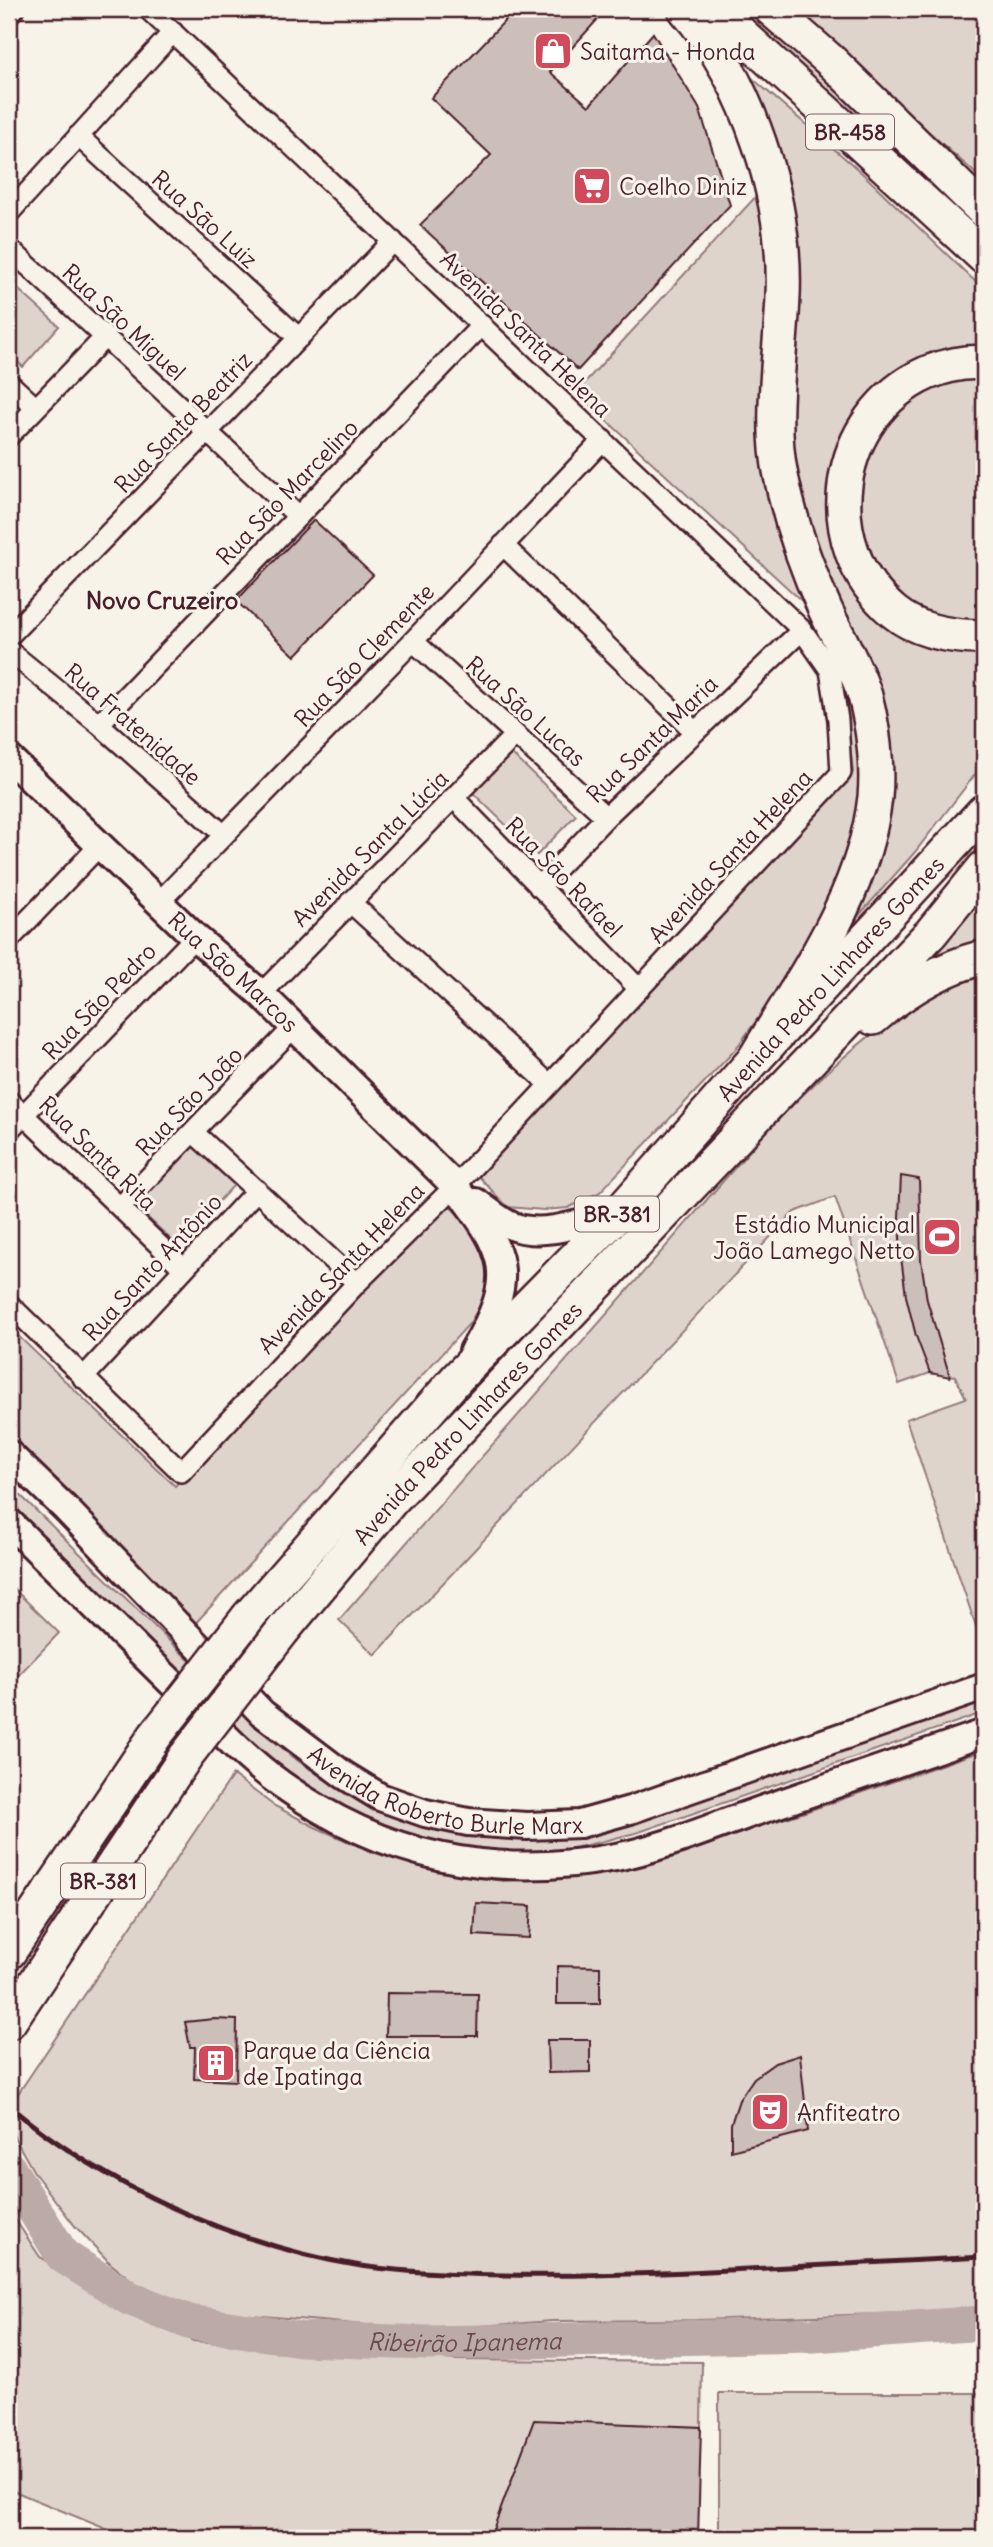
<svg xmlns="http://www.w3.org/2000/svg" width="993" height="2547" font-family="Delius,sans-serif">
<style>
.green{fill:#ded4cc;stroke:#947a7c;stroke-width:2}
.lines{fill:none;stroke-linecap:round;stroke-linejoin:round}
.river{stroke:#bcaaa7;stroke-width:35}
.building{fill:#ccbfb9;stroke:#4a1f2b;stroke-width:2}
.street-casing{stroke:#4a1f2b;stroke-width:24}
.secondary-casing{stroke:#4a1f2b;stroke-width:32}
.highway-casing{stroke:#4a1f2b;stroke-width:38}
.street{stroke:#f7f3e8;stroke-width:19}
.secondary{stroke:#f7f3e8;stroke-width:26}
.highway{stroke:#f7f3e8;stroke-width:33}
.rail{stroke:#4a1f2b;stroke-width:5}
.highway-bridge-casing{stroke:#4a1f2b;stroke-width:38;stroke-linecap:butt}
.highway-bridge{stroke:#f7f3e8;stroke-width:33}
.labels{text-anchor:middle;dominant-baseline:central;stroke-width:6;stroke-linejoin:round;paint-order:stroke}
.shield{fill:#f7f3e8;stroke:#7e5f64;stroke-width:2}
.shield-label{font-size:21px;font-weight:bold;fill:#4a1f2b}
.poi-label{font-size:23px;fill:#4a1f2b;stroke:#f7f3e8;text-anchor:start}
.street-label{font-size:23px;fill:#4a1f2b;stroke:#f7f3e8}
.neighbourhood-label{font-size:24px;font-weight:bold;fill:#4a1f2b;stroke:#f7f3e8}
.water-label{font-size:24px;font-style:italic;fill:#6c4950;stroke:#f7f3e8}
</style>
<rect width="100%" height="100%" fill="#f7f3e8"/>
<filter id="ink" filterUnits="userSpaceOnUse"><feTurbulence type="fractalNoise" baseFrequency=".0143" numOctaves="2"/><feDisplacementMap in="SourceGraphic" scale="14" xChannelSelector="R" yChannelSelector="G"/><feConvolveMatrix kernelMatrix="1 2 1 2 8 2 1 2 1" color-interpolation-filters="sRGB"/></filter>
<g filter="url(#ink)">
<!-- green -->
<path class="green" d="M729,9H747L805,59L984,229V240Z
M791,9H984V181Z
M737,65L862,173L984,290V353L856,422L852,584L984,649V763L915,852L847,929L884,830L831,594L791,470L793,296Z
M759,193L768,227L769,469L853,688L869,783L825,927L734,1051L600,1192L568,1208L544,1210L507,1207L473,1170L853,772L841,673L805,604L576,392Z
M9,281L59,326L23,367L9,354Z
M984,373V627L918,611L889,590L868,558L857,524L858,488L874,434L912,392Z
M511,753L576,815L537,855L473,793Z
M984,891V943L921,970Z
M984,976V1574L979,1576L984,1590V1650L906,1419L966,1398L955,1376L930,1373L899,1384L835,1197L794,1212L375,1655L339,1620L767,1131C821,1075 907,991 984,976Z
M190,1140L236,1183L177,1245L131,1202Z
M439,1196C483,1237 507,1267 469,1324L192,1627L9,1450V1327L175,1486Z
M9,1484L246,1716L291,1756L333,1785L376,1808L526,1838L979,1701L981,1709L977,1715L639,1832C602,1841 563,1853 524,1854C457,1854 385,1834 327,1801C277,1773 232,1724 191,1684C130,1625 69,1565 9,1506Z
M9,1584L59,1633L9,1685Z
M984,1750V2308L910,2313L696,2320L552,2321L423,2330L207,2311L152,2296L111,2264L75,2226L35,2174L9,2128V2107L233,1775L273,1805L315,1827L372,1852L435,1870L503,1881L576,1876L648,1861L805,1812Z
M9,2210L40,2257L193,2341L457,2360L702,2362L701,2427L534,2421L490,2538H128L9,2489Z
M719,2393H984V2538H719Z"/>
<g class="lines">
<!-- river -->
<path class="river" id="s1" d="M9,2169L63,2256L129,2298L189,2322L300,2339L429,2343L813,2335L984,2323"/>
</g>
<!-- building -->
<path class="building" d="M516,9H607L550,72L589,106L653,33L699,108L730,205L578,370L420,225L491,155L431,98Z
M314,520L373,575L295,656L236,601Z
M901,1176L919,1179L921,1260L927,1300L950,1377L930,1373L916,1336L906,1296L901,1257L899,1217Z
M476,1903L531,1906L529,1938L474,1935Z
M557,1966L600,1967V2004H557Z
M387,1993L478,1994L477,2036H386Z
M214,2019L237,2020L236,2081L194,2079L195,2047H190L185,2022Z
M547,2040H590V2072L548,2073Z
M800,2055L808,2131L731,2151V2124L739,2100L745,2091L754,2078L775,2063Z
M534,2420L701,2427L698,2538H490Z"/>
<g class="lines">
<defs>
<path id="street" d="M9,14L14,9
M78,136L299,338
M9,213L173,32
M9,248L298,516
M9,383L36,408
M9,436L105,337
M503,545L695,732
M9,636L393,241
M413,641L606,817
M9,651L99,724L224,835
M99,724L482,325
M454,798L639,989
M539,887L606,817L802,630
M159,902L413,641L603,440
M350,902L549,1084
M9,940L100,845
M261,994L514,736
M9,1101L184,1269
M9,1130L195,937
M193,1132L357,1283
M120,1207L293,1028
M9,1304L181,1472L357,1283L455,1186L841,773L838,720L830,670L802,630L148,9
M83,1378L257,1190"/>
<g id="secondary">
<path id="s2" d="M9,758L195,937L261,994L455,1186C507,1253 518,1275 473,1351"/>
<path d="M476,1202C488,1210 499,1221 512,1226C546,1239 586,1220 619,1213"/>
<path id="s3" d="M9,1454L66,1509L262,1713L344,1775L380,1797L425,1813L468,1822L527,1826L580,1824L630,1810L984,1687"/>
<path d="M9,1522C65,1578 121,1633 177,1688C210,1720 243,1757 281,1784C383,1857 492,1880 616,1857C666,1847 714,1826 761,1810C835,1784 910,1759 984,1733"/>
</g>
<g id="highway">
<path d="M685,9C749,82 787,200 783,296C781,352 769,422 781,476C790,521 806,567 825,609C838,638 856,666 865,696C873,726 878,765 875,797C864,895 803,977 754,1060"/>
<path d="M714,9L984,257"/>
<path d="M771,9L832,62L984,211"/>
<path d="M984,363C966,361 944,366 927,373C833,415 814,545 894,612C918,632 954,637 984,637"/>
<path d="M873,1018C906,989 941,968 984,957"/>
<path id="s4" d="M249,1616L458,1377L619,1213L754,1060L984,811"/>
<path id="s5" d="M284,1629L391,1501L931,933L984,868"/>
<path d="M9,1952L155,1736"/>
<path d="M9,2022L186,1756"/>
</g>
</defs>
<!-- street casing -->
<use href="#street" class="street-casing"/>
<!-- secondary casing -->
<use href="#secondary" class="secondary-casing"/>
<!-- highway casing -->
<use href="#highway" class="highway-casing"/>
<!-- street -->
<use href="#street" class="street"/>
<!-- secondary -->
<use href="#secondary" class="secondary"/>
<!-- highway -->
<use href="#highway" class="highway"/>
<!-- rail -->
<path class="rail" d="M9,2106C105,2186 237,2246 361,2266C396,2271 432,2273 467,2274C541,2277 614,2275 689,2272C787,2267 886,2262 984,2257"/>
<defs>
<path id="highway-bridge" d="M155,1736L249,1616
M186,1756L284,1629"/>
</defs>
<!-- highway-bridge casing -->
<use href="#highway-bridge" class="highway-bridge-casing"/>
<!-- highway-bridge -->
<use href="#highway-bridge" class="highway-bridge"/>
</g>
</g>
<!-- icons -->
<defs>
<symbol id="shop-square" viewBox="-11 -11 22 22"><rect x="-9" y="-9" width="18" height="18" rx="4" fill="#d1495b" stroke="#f7f3e8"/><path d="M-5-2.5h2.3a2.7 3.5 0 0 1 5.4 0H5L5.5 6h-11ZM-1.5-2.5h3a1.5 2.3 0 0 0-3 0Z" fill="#fff"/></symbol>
<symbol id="supermarket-square" viewBox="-11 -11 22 22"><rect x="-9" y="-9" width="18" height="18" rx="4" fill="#d1495b" stroke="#f7f3e8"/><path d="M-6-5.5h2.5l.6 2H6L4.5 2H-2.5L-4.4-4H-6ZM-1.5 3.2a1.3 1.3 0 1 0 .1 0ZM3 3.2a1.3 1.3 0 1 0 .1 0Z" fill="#fff"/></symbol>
<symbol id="stadium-square" viewBox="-11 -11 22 22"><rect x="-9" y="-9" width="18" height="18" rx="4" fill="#d1495b" stroke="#f7f3e8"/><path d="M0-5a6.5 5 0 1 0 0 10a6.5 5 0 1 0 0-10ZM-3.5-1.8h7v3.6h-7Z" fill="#fff"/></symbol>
<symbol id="building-square" viewBox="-11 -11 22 22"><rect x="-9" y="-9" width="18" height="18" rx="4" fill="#d1495b" stroke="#f7f3e8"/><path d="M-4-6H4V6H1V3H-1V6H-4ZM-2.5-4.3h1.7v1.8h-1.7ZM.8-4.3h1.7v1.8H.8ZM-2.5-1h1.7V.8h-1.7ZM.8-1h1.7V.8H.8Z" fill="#fff"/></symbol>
<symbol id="theatre-square" viewBox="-11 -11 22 22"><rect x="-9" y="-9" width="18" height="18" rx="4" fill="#d1495b" stroke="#f7f3e8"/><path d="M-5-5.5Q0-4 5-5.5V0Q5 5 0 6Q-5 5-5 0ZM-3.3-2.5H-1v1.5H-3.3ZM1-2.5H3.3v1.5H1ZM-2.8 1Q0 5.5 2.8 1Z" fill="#fff"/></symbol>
</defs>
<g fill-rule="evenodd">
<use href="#shop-square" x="531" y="29" width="44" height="44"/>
<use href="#supermarket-square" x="570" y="164" width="44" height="44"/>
<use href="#stadium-square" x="920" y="1215" width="44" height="44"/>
<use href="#building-square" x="194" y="2041" width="44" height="44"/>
<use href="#theatre-square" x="748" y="2090" width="44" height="44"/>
</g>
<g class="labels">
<!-- shield labels -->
<g class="shield">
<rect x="806" y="114.5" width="88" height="35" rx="5"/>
<rect x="575" y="1196.5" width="84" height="35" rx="5"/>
<rect x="61" y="1863.5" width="84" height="35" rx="5"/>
</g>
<g class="shield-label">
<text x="850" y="132">BR-458</text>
<text x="617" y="1214">BR-381</text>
<text x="103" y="1881">BR-381</text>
</g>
<!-- poi labels -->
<g class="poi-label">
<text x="580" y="51">Saitama - Honda</text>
<text x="619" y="186">Coelho Diniz</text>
<text x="915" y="1224" text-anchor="end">Estádio Municipal<tspan x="915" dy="26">João Lamego Netto</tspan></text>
<text x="243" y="2050">Parque da Ciência<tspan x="243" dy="26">de Ipatinga</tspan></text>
<text x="797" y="2112">Anfiteatro</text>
</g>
<!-- street labels -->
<g class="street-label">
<text transform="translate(205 219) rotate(42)">Rua São Luiz</text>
<text transform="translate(124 322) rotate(43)">Rua São Miguel</text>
<text transform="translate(526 334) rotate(44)">Avenida Santa Helena</text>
<text transform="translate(183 422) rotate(-46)">Rua Santa Beatriz</text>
<text transform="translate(287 492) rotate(-46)">Rua São Marcelino</text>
<text transform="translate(364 655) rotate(-46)">Rua São Clemente</text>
<text transform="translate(526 711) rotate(42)">Rua São Lucas</text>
<text transform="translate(133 724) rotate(41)">Rua Fratenidade</text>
<text transform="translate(652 739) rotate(-44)">Rua Santa Maria</text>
<text transform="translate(370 848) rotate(-45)">Avenida Santa Lúcia</text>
<text transform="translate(730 856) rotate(-47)">Avenida Santa Helena</text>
<text transform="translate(564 877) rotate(46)">Rua São Rafael</text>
<text stroke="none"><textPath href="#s2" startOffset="310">Rua São Marcos</textPath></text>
<text stroke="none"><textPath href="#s4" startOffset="863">Avenida Pedro Linhares Gomes</textPath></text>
<text transform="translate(99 1001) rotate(-46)">Rua São Pedro</text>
<text transform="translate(189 1101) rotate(-46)">Rua São João</text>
<text transform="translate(98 1153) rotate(44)">Rua Santa Rita</text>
<text transform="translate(152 1267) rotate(-47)">Rua Santo Antônio</text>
<text transform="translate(341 1268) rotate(-46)">Avenida Santa Helena</text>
<text stroke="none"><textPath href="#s5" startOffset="276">Avenida Pedro Linhares Gomes</textPath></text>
<text stroke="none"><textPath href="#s3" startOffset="569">Avenida Roberto Burle Marx</textPath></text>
</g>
<!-- neighbourhood labels -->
<g class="neighbourhood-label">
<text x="162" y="600">Novo Cruzeiro</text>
</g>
<!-- water labels -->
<g class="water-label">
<text stroke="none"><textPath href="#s1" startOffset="522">Ribeirão Ipanema</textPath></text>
</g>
</g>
<!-- margin -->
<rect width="993" height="2547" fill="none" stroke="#f7f3e8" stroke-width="35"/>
<rect x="18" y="18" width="958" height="2512" fill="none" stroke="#4a1f2b" stroke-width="2.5" filter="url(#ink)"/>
</svg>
